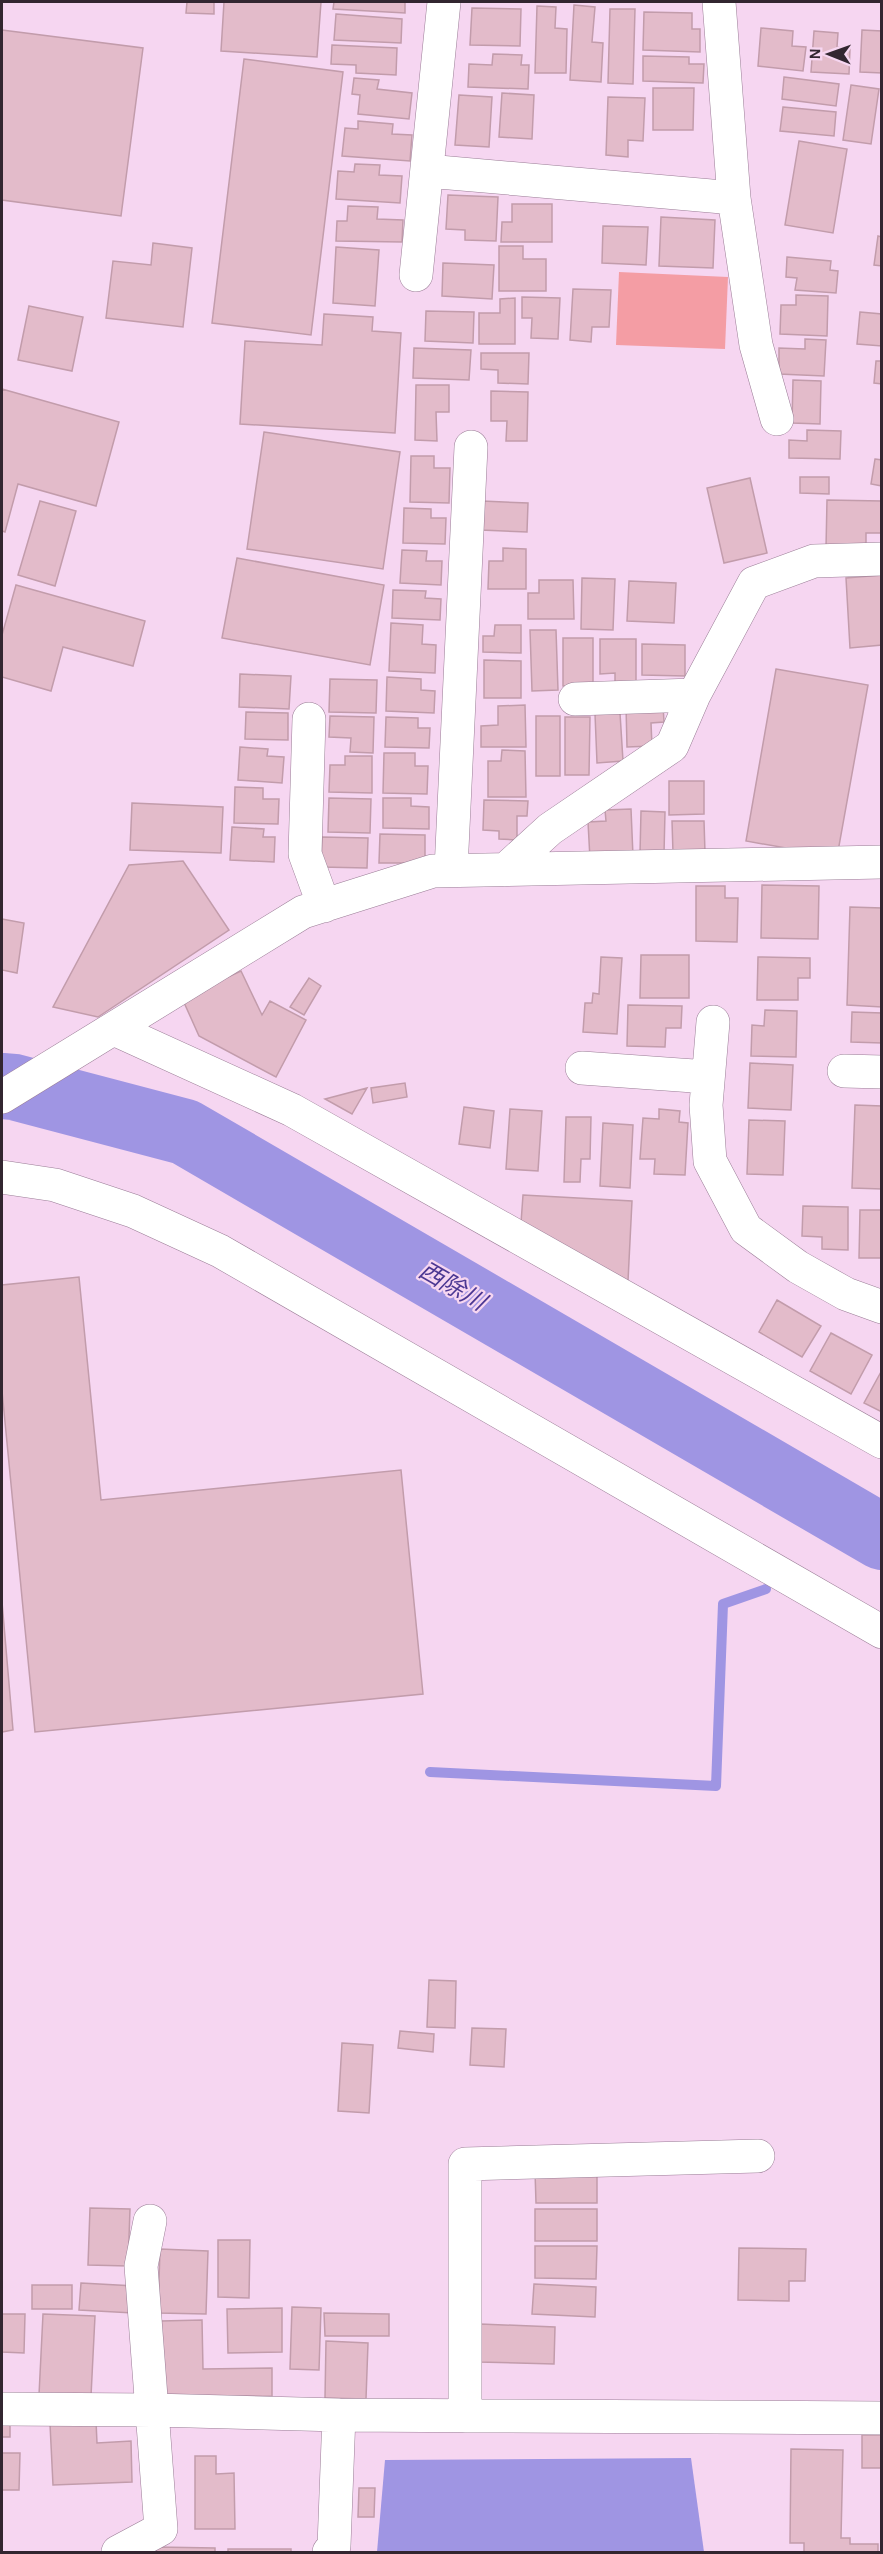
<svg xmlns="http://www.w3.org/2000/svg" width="883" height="2554" font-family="'Alegreya Sans','Noto Sans JP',sans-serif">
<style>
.green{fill:#f49da4}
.water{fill:#9f95e3}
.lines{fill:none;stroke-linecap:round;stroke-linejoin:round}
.stream{stroke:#9f95e3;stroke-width:10}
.river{stroke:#9f95e3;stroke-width:66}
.building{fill:#e3bbca;stroke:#c29cab;stroke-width:1.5}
.minor-casing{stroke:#9a7d96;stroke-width:34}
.minor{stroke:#fff;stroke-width:33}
.labels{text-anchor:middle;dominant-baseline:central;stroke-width:4.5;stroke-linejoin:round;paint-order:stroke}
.water-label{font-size:24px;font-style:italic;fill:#4c3893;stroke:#f6d6f1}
</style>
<rect width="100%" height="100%" fill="#f6d6f1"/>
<!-- green -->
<path class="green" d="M619,272L728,277L725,349L616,345Z"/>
<!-- water -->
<path class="water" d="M691,2458L704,2552H377L385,2460Z"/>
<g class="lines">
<!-- stream -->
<path class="stream" d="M430,1772L716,1786L723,1604L766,1589"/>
<!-- river -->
<path class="river" d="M2,1086L14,1087L185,1132L882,1537"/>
</g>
<!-- building -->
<path class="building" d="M187,2H214V14L186,13Z
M224,2H321L317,57L221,51Z
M334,2H405V13L333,9Z
M574,5L595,7L592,42L603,43L601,82L570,80Z
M537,6L556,7L555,28L567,29L566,73H535Z
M472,8L521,9L520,46L470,45Z
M610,9H635L633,84L608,83Z
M644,12L692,13V29H700V52L643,50Z
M336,14L402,19L401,43L334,40Z
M761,28L793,31L792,46L806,47L803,71L758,66Z
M2,30L143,48L121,216L2,200Z
M862,30L882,31V73L860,72Z
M814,31L838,33L837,47L850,48L849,74L811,72Z
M332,45L397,48L396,75L356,73V65L331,64Z
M493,54L522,55L521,65H529L528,89L468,87L469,64L492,65Z
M643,56L689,57V64H704L703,83L643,81Z
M244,59L343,72L311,335L212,323Z
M784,77L839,84L836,106L782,99Z
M354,78L379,80L377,89L412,93L409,119L358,114L360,95L352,94Z
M851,85L879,89L871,144L843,140Z
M653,88H694L693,130H653Z
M502,93L534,95L532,139L499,137Z
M459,95L492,97L489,147L455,145Z
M608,97L645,98L643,141L628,140V157L606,155Z
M783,107L836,112L834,136L780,131Z
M358,121L393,124L392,134L412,135L410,161L342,156L345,128L358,129Z
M799,141L847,149L833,233L785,225Z
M355,164L380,165L379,175L402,176L400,203L336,199L338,171L354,172Z
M448,195L498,197L496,241L465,240V230L446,229Z
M512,204H552V242H501L502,222H512Z
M348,206L378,207L377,219L403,220L402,242L336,241L337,221H347Z
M661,217L715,220L713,268L659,266Z
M603,226L648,227L646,265L602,263Z
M878,236L882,237V266L874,265Z
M153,243L192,248L183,327L106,318L113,261L151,265Z
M499,246H523V259H546V291H499Z
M336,247L379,250L375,306L333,303Z
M787,257L831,261L830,270L838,271L836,293L795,290L797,278L786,277Z
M443,263L494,265L492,299L442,296Z
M573,289L611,290L609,327H592L591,342L570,340Z
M796,295L828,296L827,336L780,334L781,305H796Z
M522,297L560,298L558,339L531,338L532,318H522Z
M515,298V344H479V313H500V299Z
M29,306L83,317L72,371L18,360Z
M426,311L474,312L473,343L425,341Z
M860,312L882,314V346L857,344Z
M324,314L373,317L372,331L401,333L395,433L240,424L245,341L322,345Z
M805,339L826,340L824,376L779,374V348L805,349Z
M414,348L471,350L469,380L413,378Z
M481,353H529L528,384L498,383V370L481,369Z
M876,361H882V384L874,383Z
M793,380L821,381L820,424L792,423Z
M416,385H449V412H436L437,441L415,440Z
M2,389L119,422L96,506L18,484L5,532L2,531Z
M491,391L528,392L527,441H506L507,421H491Z
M807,430L841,431L840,459L789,458V440L807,441Z
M264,432L400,452L383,569L247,549Z
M411,456H434V468H450L449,503L410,502Z
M875,459L882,460V486L871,484Z
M800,477H829V494L800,493Z
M750,478L767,553L724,563L707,488Z
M827,500L882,501V533H866V548H826Z
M40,501L76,511L55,586L18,575Z
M482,501L528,503L527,532L481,530Z
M404,508L431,509V518H446L445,544L403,543Z
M503,548L526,549V589H488L489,561H503Z
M402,550L427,551L426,561H442L441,585L400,583Z
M237,558L384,585L370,665L222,638Z
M882,575V645L850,648L846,578Z
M582,578L615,579L613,630L581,629Z
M539,580H573L574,619H528V593H539Z
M629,581L676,583L674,623L627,621Z
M16,585L145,621L133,666L63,647L51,691L2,677V635Z
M393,590L426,591L425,598L441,599L440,620L392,618Z
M391,623L423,625L422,644L436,645L435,673L389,671Z
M495,625H521V653L483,652V636H494Z
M530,630H556L558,690L532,691Z
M563,638H593V685L563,686Z
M600,639H636V685H615V673L600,674Z
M642,644L685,645V676L642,675Z
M484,660L521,661V698H484Z
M776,669L868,685L837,857L746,841Z
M240,674L291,676L289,709L239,707Z
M387,677L421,679V690L435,691L434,713L386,711Z
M330,679L377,680L376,713L329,712Z
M525,705L526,747H481V726L498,725V706Z
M663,705L664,722L651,723L652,746L627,747L626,706Z
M246,712L288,713V740L245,739Z
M620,713L623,761L597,763L595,714Z
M330,716L374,717L373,753L350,752L351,738L329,737Z
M536,716H560V776H536Z
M386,717L418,718V728H430L429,748L385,747Z
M565,717H590L589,775H565Z
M240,747L268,749L267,756L284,757L282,783L238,780Z
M502,750L525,751L526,797H488V761H501Z
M384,753H415V766H428L427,794L383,793Z
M345,756H372V793L329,792L330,765H345Z
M669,781H704V814L669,815Z
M235,787L263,788V799H279L278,824L234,823Z
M329,798L371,799L370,833L328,832Z
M383,798H411V806L429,807V829L383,828Z
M484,800L528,801L527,816H517V840L499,839V831L483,830Z
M132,803L223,807L221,853L130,850Z
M631,809L633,856L590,859L588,822L606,821L605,810Z
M641,811L665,812L664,854H640Z
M672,821H704L705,853H673Z
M232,827L264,829L263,837H275L274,862L230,860Z
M380,834L425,835V863H379Z
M322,837L368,838L367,868L321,867Z
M183,861L229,930L98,1017L53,1007L129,865Z
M762,885L819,886L818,939L761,938Z
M696,886H725V898H738L737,942L696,941Z
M850,907L882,908V1007L847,1005Z
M2,919L24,923L17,973L2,970Z
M641,955H689V998H640Z
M601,957L622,958L617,1034L583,1032L585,1003H592L593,993L599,994Z
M758,957L810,958V978H798V1000H757Z
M241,971L262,1015L270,1001L306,1020L276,1077L199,1036L182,998Z
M309,978L321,986L304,1015L290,1007Z
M628,1005L682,1006L681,1028H666L665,1047L627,1046Z
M765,1010L797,1011L796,1057L751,1056L752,1025L764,1026Z
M852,1012L882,1013V1043L851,1042Z
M750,1063L793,1065L791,1110L748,1108Z
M405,1083L407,1097L373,1103L371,1088Z
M367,1088L352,1114L325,1099Z
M855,1105L882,1106V1189L852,1188Z
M464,1107L494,1111L490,1148L459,1144Z
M510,1109L542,1111L538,1171L506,1169Z
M659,1109L680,1111L679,1122L688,1123L685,1175L654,1174L655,1159H640L643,1118L659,1119Z
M566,1117H591L590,1159H581L580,1182H564Z
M749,1120L785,1121L783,1175L747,1174Z
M603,1123L633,1125L630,1188L600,1186Z
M523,1195L632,1201L628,1281L521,1223Z
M803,1206L848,1207V1250L822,1249V1237L802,1236Z
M860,1210H882V1258H859Z
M79,1277L101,1500L401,1470L423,1694L35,1732L2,1391V1285Z
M777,1300L821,1326L802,1357L759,1332Z
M831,1333L872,1355L851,1394L810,1371Z
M882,1370V1412L864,1403Z
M2,1602L13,1730L2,1732Z
M429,1980L456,1981L455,2028L427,2027Z
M472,2028L506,2029L504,2067L470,2065Z
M400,2031L434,2034L433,2052L398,2048Z
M342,2043L373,2045L369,2113L338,2111Z
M535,2171H597V2203H536Z
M90,2208L130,2209L128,2266L88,2265Z
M535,2209H597V2241H535Z
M218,2240H250L249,2298L218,2297Z
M535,2246H597L596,2279L535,2278Z
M739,2248L806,2249L805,2281H789V2301L738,2300Z
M160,2249L208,2251L206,2314L158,2313Z
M81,2283L135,2286L133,2313L79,2310Z
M534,2284L596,2287L595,2317L532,2314Z
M32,2285H72V2309H32Z
M292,2307L321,2308L319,2370L290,2369Z
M282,2308V2352L228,2353L227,2309Z
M324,2313L389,2314V2336H325Z
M2,2314H25L24,2353L2,2352Z
M43,2314L95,2316L91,2396L39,2395Z
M202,2320L203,2369L272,2368V2396L161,2397V2321Z
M480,2324L555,2327L554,2364L479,2362Z
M326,2341L368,2343L366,2399L325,2398Z
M2,2420H10V2437H2Z
M96,2421L97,2443L131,2441L132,2482L53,2485L50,2424Z
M862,2435H882V2468H862Z
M791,2449L843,2450L841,2538H850V2544H878V2552H804V2543H790Z
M2,2453H20L19,2490H2Z
M195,2456H216V2474L234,2473L235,2529H195Z
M359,2488H375L374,2517H358Z
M156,2547L215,2548V2552H156Z
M228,2549H291V2552H228Z"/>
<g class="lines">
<defs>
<path id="minor" d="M719,2L734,198L756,345L777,419
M427,171L734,198
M416,275L444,2
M575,699L694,695
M309,719L305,854L324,906
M451,870L471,447
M505,870L550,829L672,746L694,695L754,583L814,561L882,559
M713,1022L706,1105L710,1161L746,1229L798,1267L846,1294L882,1307
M114,1029L292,1110L882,1442
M582,1068L708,1077
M844,1071L882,1072
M2,1097L303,912L433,871L882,862
M2,1177L55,1185L133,1211L220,1251L882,1632
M2,2409L153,2410L339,2415L334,2546L329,2552
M339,2415L882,2418
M465,2416V2164L758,2156
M118,2552L161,2529L141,2266L150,2221"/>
</defs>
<!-- minor casing -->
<use href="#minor" class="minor-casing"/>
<!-- minor -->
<use href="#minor" class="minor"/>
</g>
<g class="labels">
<!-- water labels -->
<g class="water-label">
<text transform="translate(452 1287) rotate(30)">西除川</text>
</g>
</g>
<!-- border -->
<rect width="883" height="2554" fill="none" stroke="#322630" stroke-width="6"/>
<!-- north arrow -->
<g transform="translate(829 54) rotate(271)" stroke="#f6d6f1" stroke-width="4.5" paint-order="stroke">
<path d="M0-4.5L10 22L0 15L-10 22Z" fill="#322630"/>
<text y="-9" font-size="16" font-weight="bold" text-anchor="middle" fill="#322630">N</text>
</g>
</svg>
